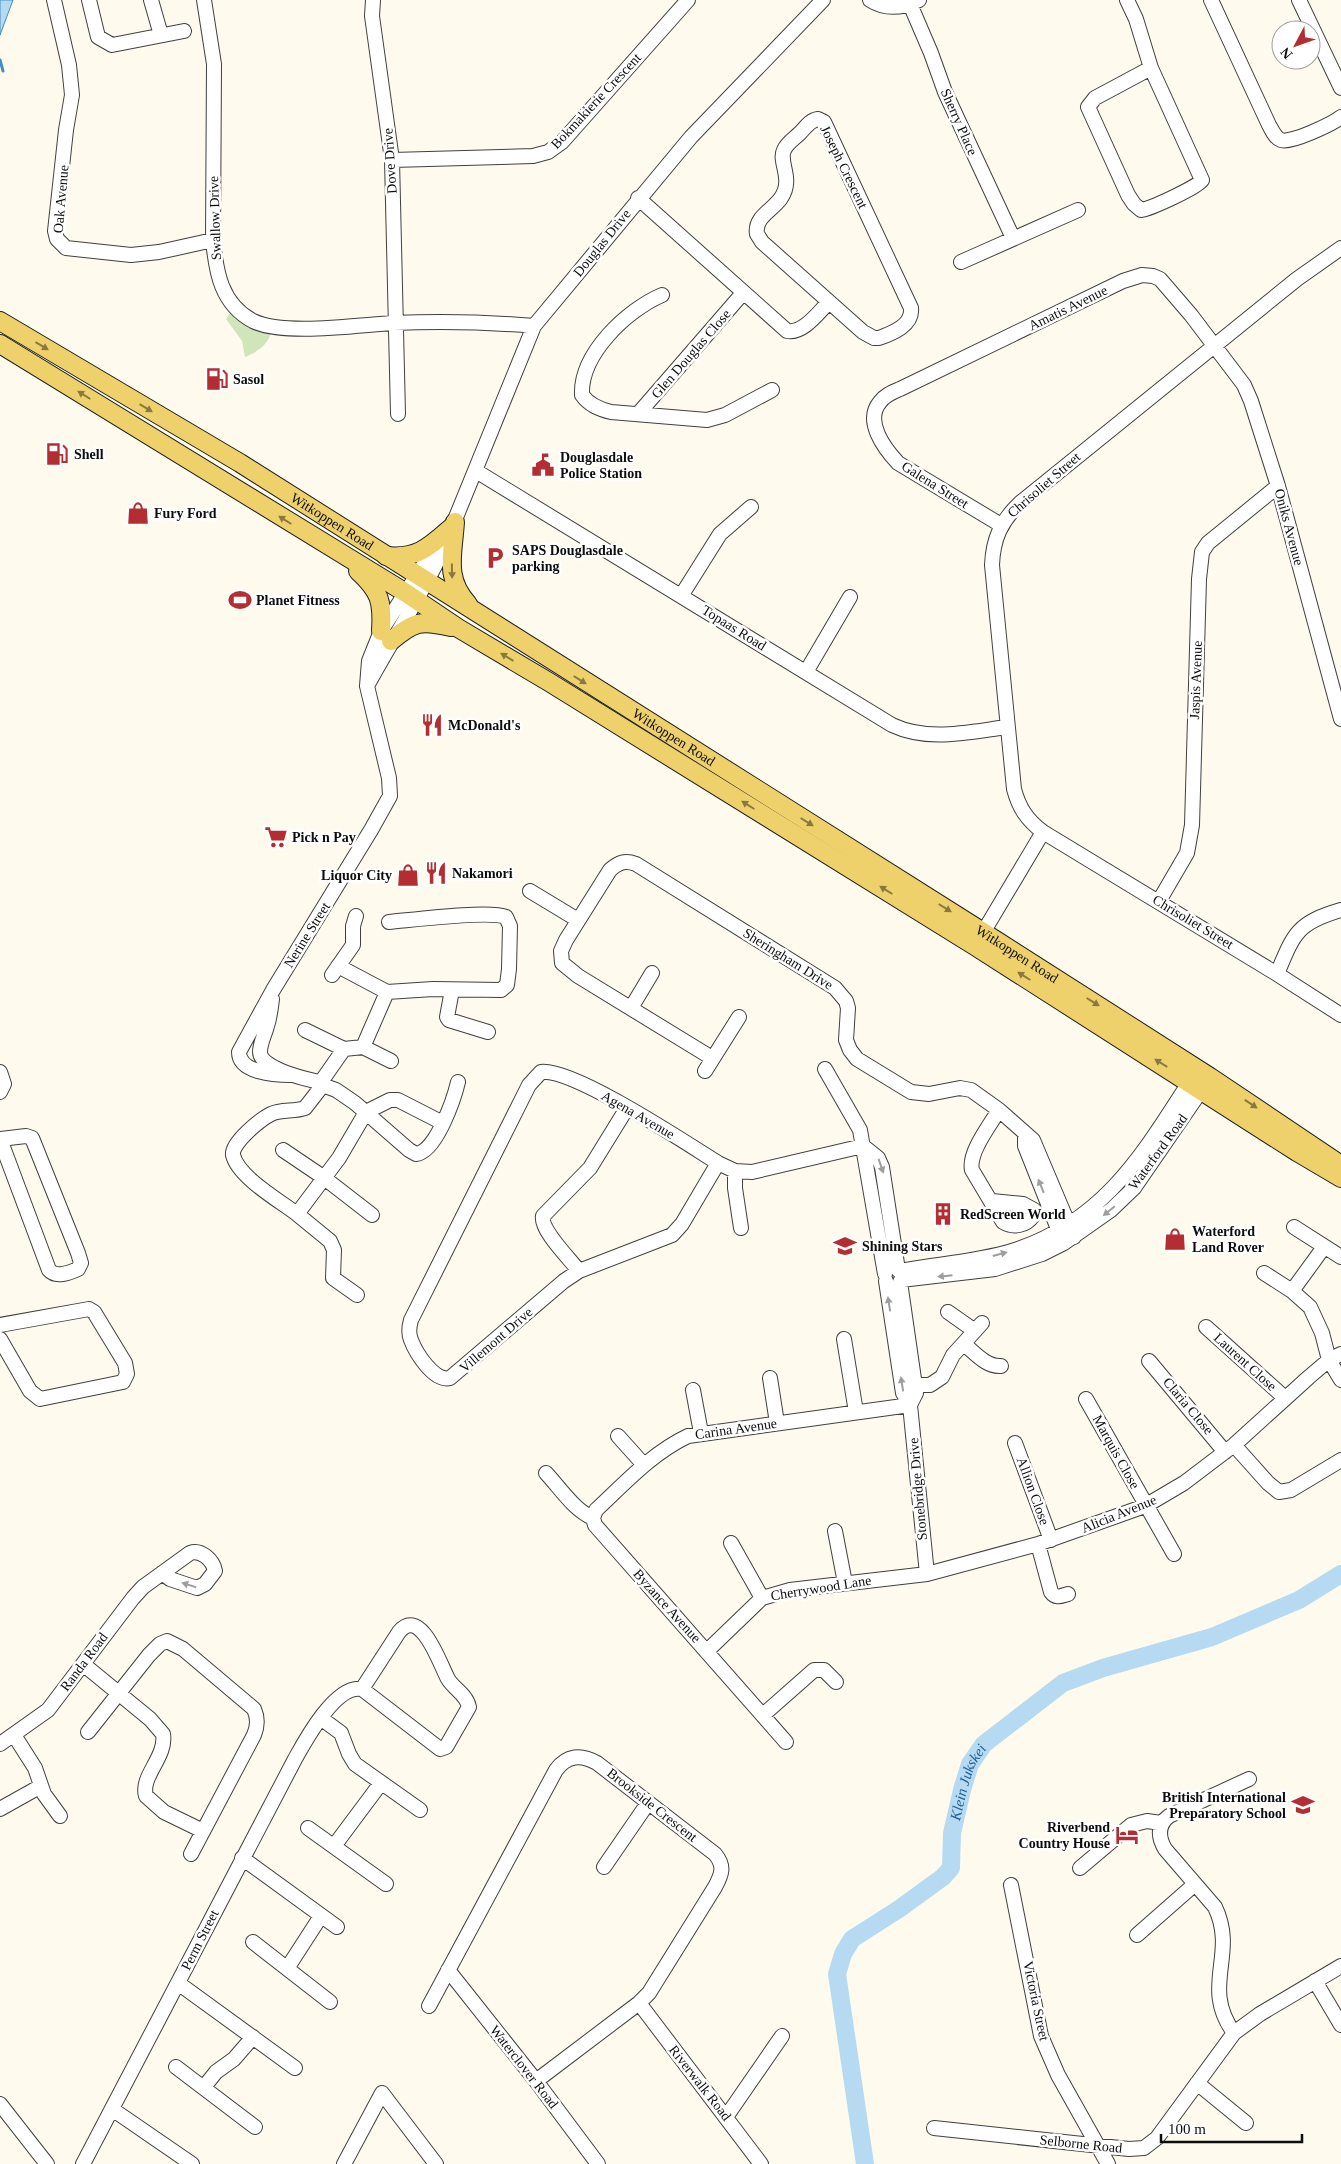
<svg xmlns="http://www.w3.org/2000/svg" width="1341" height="2164" font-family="'Times New Roman',serif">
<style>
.green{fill:#d0e6ba}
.water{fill:#b6daf2;stroke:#428ec4}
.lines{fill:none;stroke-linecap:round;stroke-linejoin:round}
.stream{stroke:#428ec4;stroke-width:3}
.river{stroke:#b6daf2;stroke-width:18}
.minor-casing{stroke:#404040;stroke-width:16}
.major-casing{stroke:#1e1e1e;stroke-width:20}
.minor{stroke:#fff;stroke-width:14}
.major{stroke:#efd16c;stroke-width:18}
.oneway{fill:#897941}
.oneway2{fill:#9e9e9e}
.labels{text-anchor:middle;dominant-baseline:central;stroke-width:5;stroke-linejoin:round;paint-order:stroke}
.street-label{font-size:14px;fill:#0d0d0d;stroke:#fff}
.poi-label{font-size:14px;font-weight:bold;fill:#0d0d0d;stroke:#fff;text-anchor:start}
.water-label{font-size:15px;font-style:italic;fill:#1f6096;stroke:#fff}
</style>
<rect width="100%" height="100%" fill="#fefbee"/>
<!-- green -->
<path class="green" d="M232,310L271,332C269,344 256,353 245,357L242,341L226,319Z"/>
<!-- water -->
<path class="water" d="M0,0H13L0,35Z"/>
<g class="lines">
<!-- stream -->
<path class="stream" d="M0,60L3,71"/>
<!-- river -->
<path class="river" id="s1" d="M865,2164L837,1974L843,1954L852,1939L899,1909L943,1877L951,1868L952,1833L962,1790L970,1764L984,1744L1063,1683L1103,1668L1212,1637L1299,1600L1341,1574"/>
<defs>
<path id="minor" d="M54,0L69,65L72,95L66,130L55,231L57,239L66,248L131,255L159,252L213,240
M89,0L98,37L112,45L184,31
M151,0L161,35
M204,0L214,64L213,240C216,272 221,304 253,321C283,336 358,325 393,323C440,321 488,322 534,326
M373,0L372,16L392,160L398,414
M870,0C886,10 903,8 919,0
M1127,0L1136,19L1151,68L1095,98L1088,107L1128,195L1134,204L1141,210C1150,209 1198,187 1202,180L1151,68
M1211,0L1269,125C1272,130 1275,138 1281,140C1290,144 1332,124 1341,117
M1299,0L1341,88
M910,4L931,53L945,92L1013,238
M818,119L824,122L911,308C913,325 893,333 879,338H874L863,332L762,242L757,234C754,217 773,210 781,198C794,179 778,162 784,150C787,143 795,138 800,133C805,128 810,120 818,119Z
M392,160L533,156L548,152L562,142L688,0
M638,198L787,331C803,334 818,313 829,302
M1341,248L1297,279L1020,503C1001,521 993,539 992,565L1014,789C1019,808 1027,820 1043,832L1277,974L1341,1015
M961,262L1078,210
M662,295C627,310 580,354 582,395C589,405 599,409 611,412L707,420L725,415L772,390
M638,414L743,293
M476,471L892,725C928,742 968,732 1007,727
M1001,525L898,463C884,448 864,421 880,402C885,395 893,392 900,389L1123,281L1142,275L1153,276L1160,279L1191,315L1244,385L1251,401L1278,486L1341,719
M681,596L720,534L751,507
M806,672L850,597
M367,686C391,642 419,599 441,554L534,326L691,137L823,0
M530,891L578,920
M1159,901L1187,853L1192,825L1199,579L1202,552L1208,543L1278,486
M978,941L1043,832
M338,966L387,992L433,989L501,990L507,985L509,969L510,926L506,917C489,910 412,920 389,922
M1277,974C1294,933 1297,923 1341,910
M332,975L353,945V926L356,916
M452,990L447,1017L449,1020L488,1032
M272,999C271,1008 270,1017 267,1026C265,1034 260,1043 260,1052C260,1068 302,1078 315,1081
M631,1008L652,973
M305,1030L344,1049L363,1047L391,1061
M363,1047L387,992
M712,1058L578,976L562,963L561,951L566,940L610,870C619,862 625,860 636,864L835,988L846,1001L848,1008L846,1040L850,1050L857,1059L911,1092L929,1094L960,1088L971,1090L999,1110L1033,1140L1074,1237
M825,1069L860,1130L885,1274
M705,1071L739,1017
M0,1072L4,1084L0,1092
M291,1075C275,1075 239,1073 239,1052L273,990L371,830L390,796L389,778L367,686L369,661L381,631L437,544
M323,1079L344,1049
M325,1086L336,1090L355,1103L409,1150L416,1154C436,1152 454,1099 458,1082
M319,1090L305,1108C294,1112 282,1109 271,1114C261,1119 231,1143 233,1155C238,1177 280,1201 297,1214C308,1223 319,1232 330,1241L334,1250L333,1278L357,1295
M1025,1134V1146L1062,1239
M0,1140V1139L26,1136L32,1138L78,1253L81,1263L78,1269C69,1273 56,1278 49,1270L0,1139
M863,1146L878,1158L882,1167L898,1270
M283,1150L323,1177L372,1215
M718,1163L682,1224L672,1235L579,1271L564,1281L450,1378C434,1382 416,1353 411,1340C408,1333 409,1327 411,1320L529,1085L541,1072C573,1068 686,1143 718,1163L735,1171L752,1172L863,1146
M735,1171V1188L741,1228
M992,1201L1023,1204L1034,1210L1033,1216C1026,1226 1013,1228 1003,1222L972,1170C968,1153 990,1125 999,1110
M297,1214L339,1158L366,1112L390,1100H398L443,1123
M1294,1227L1341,1257
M579,1271C570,1259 540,1230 543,1216L590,1168L627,1108
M900,1271C937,1264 976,1262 1012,1251C1106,1221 1144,1152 1194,1075
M1264,1273L1292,1291L1310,1307L1322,1333L1329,1360L1341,1380
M901,1280L995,1269L1042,1254L1064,1243L1111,1210L1134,1188L1207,1082
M886,1281L903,1393L910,1405L927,1574
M900,1282L916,1393L910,1405
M1292,1291L1324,1247
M948,1312L975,1331
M0,1325L89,1309L94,1312L125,1363L127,1374L123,1382L118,1383L40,1399L30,1391L0,1339
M1206,1327L1285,1398
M844,1339L856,1412
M964,1344C975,1353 986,1367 1001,1366
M1149,1361L1225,1452
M770,1378L777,1423
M915,1385H930L942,1377L953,1355L982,1323
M693,1390L701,1433
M1086,1399L1174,1554
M618,1436L644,1465
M1015,1443L1051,1540
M1234,1445L1268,1483L1279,1492L1291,1490L1341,1460
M546,1473C560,1488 574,1510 593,1518L595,1525L786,1742
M593,1518L596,1510C624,1484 652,1453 688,1436L910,1405
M835,1531L845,1583
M731,1543L762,1598
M1038,1544L1051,1592C1056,1599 1061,1596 1068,1594
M707,1651L762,1598L790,1590L927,1574L1038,1544L1145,1506L1184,1483L1234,1445L1309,1377L1329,1360L1341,1354
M83,1664L150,1719L163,1734C167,1757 140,1776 146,1796L164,1812L203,1831
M763,1715L814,1670H824L836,1682
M322,1719L341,1733L349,1754L355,1764L420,1810
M88,1732L149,1655L160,1644L167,1641L183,1649L254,1709C258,1718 258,1725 254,1735L191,1854
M14,1735L35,1768L44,1794L60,1816
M0,1744L48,1710L133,1598L143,1587L190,1553C201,1549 213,1560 215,1571L205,1584L197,1588L170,1579L162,1573
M0,1809L41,1786
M308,1828L386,1884
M334,1846L381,1783
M242,1858L337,1927
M604,1867L648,1803
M1080,1868L1131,1825L1147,1821L1161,1823
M1011,1885L1041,2036L1058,2075L1108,2164
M1137,1935L1195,1884
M253,1942L330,2002
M288,1967L321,1916
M448,1970L536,2081L598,2164
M1315,1981L1341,2025
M178,1983L295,2068
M639,2003L761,2164
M429,2006L556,1770C567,1755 581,1754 597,1763L715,1854C725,1866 722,1874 715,1887L649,1993L639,2003L536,2081
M1234,2033C1200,1986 1238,1955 1215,1907L1165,1849C1158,1837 1157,1825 1169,1816L1249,1779
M176,2067L255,2127
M1197,2083L1246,2123
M204,2087L216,2072L234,2059L253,2037
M0,2104L47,2164
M112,2109L192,2164
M726,2117L782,2036
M934,2128L1129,2149L1144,2148L1157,2138L1234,2033L1260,2014L1341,1966
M83,2164L295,1759C306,1739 336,1684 362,1689L440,1749L446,1747L469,1707C467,1695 454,1689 448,1679C441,1667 421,1605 399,1632L362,1689
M344,2164L382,2093L436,2164"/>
<g id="major">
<path id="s2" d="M0,321L240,463L983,932L1210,1077L1341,1165"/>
<path d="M0,344L406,593L458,628L549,682L975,946L1297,1152L1341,1178"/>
<path d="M455,522C453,554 444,578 468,604"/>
<path d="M386,556C418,559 429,547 452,527"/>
<path d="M358,571C380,591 383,602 381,631"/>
<path d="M391,641C414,621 421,620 451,627"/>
</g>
</defs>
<!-- minor casing -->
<use href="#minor" class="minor-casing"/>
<!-- major casing -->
<use href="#major" class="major-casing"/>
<!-- minor -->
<use href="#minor" class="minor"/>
<!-- major -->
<use href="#major" class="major"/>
</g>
<!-- one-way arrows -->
<defs><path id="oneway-solid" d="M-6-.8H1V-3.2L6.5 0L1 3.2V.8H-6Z" transform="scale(1.25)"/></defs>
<g class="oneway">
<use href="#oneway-solid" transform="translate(42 346) rotate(31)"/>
<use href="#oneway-solid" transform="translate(84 395) rotate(-148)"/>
<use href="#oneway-solid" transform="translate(146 408) rotate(31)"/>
<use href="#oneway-solid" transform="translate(285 520) rotate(-148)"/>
<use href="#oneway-solid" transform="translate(452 571) rotate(89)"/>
<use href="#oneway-solid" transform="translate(507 657) rotate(-149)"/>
<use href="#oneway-solid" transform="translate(580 680) rotate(32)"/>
<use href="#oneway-solid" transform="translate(748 805) rotate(-148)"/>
<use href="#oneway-solid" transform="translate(807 822) rotate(32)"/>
<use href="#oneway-solid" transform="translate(886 890) rotate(-148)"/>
<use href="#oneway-solid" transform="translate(945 908) rotate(32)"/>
<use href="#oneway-solid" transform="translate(1024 976) rotate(-148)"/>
<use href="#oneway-solid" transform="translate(1093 1002) rotate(32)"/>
<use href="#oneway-solid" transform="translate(1161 1063) rotate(-148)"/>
<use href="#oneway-solid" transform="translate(1251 1104) rotate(34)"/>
</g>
<g class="oneway2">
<use href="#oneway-solid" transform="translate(881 1166) rotate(71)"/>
<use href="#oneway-solid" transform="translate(1041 1186) rotate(-112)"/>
<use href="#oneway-solid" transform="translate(1109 1211) rotate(141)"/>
<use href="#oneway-solid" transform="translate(1000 1254) rotate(-15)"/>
<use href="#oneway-solid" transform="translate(945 1276) rotate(174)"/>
<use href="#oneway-solid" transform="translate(889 1304) rotate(-99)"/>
<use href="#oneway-solid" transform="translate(902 1384) rotate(-99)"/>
<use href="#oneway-solid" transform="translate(189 1585) rotate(-163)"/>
</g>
<!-- icons -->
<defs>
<symbol id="fuel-bare" viewBox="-9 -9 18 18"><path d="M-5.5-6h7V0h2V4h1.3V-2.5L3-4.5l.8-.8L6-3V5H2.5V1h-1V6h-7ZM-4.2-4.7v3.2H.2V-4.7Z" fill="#b32e32" stroke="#fff" stroke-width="2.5" paint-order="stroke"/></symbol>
<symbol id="civic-bare" viewBox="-9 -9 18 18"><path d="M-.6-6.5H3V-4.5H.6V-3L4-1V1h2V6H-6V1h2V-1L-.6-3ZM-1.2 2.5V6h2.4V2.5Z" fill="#b32e32" stroke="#fff" stroke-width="2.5" paint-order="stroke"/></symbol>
<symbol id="shop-bare" viewBox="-9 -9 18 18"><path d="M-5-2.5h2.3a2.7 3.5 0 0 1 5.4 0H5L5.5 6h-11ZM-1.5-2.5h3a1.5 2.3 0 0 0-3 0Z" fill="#b32e32" stroke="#fff" stroke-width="2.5" paint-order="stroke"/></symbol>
<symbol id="parking-bare" viewBox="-9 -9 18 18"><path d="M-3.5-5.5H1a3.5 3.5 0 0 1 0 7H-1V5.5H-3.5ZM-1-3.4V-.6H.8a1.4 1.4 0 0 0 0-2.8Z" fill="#b32e32" stroke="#fff" stroke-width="2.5" paint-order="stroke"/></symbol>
<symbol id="stadium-bare" viewBox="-9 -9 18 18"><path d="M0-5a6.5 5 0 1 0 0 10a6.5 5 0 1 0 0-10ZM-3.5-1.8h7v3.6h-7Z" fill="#b32e32" stroke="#fff" stroke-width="2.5" paint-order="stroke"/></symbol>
<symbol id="restaurant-bare" viewBox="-9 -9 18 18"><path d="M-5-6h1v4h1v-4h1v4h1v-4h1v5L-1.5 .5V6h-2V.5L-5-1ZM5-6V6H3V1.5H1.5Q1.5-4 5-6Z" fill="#b32e32" stroke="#fff" stroke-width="2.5" paint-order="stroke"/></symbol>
<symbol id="supermarket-bare" viewBox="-9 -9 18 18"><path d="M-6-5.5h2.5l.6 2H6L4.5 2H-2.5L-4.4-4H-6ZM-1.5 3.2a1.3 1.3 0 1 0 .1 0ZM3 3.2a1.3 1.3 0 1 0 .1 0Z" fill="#b32e32" stroke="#fff" stroke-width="2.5" paint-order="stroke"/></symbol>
<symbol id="building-bare" viewBox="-9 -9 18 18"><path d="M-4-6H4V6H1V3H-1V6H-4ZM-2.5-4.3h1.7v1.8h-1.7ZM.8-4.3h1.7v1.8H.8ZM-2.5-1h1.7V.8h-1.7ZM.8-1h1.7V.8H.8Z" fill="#b32e32" stroke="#fff" stroke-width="2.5" paint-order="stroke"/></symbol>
<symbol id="school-bare" viewBox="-9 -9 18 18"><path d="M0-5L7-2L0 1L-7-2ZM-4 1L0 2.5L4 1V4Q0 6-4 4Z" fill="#b32e32" stroke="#fff" stroke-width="2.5" paint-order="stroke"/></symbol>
<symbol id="hotel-bare" viewBox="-9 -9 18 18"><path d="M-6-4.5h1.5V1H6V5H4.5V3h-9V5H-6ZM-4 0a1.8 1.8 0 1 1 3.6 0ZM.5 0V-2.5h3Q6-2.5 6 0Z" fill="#b32e32" stroke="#fff" stroke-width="2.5" paint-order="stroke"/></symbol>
</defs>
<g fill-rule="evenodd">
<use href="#fuel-bare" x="201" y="363" width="32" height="32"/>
<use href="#fuel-bare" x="41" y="438" width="32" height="32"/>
<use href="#civic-bare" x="527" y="449" width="32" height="32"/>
<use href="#shop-bare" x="122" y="497" width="32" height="32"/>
<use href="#parking-bare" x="479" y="542" width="32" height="32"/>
<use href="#stadium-bare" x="224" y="584" width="32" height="32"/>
<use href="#restaurant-bare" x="416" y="709" width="32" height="32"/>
<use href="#supermarket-bare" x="260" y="821" width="32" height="32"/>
<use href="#restaurant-bare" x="420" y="857" width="32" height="32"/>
<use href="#shop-bare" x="392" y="859" width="32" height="32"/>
<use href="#building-bare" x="927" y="1198" width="32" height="32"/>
<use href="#shop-bare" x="1159" y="1223" width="32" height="32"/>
<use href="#school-bare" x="829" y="1230" width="32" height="32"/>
<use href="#school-bare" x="1287" y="1789" width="32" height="32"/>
<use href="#hotel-bare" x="1111" y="1819" width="32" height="32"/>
</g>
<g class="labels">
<!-- street labels -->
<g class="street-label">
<text transform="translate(596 101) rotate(-47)">Bokmakierie Crescent</text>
<text transform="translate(959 122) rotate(66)">Sherry Place</text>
<text transform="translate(390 161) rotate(-94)">Dove Drive</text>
<text transform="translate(844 167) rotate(64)">Joseph Crescent</text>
<text transform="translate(61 199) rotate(-85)">Oak Avenue</text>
<text transform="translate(215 218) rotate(-92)">Swallow Drive</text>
<text transform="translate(602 243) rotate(-51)">Douglas Drive</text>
<text transform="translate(1068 308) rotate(-26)">Amatis Avenue</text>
<text transform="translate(691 354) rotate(-49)">Glen Douglas Close</text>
<text transform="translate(935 485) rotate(32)">Galena Street</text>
<text transform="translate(1044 485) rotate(-41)">Chrisoliet Street</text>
<text stroke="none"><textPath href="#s2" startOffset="388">Witkoppen Road</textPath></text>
<text transform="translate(1289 527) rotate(75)">Oniks Avenue</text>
<text transform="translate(734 628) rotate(32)">Topaas Road</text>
<text transform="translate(1196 680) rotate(-88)">Jaspis Avenue</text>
<text stroke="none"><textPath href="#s2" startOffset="792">Witkoppen Road</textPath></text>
<text transform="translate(1193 922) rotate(31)">Chrisoliet Street</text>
<text transform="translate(307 935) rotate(-58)">Nerine Street</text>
<text stroke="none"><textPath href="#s2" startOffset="1198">Witkoppen Road</textPath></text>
<text transform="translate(788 959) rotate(32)">Sheringham Drive</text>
<text transform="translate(638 1115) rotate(30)">Agena Avenue</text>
<text transform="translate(1158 1152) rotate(-54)">Waterford Road</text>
<text transform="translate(496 1340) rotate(-41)">Villemont Drive</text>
<text transform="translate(1245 1362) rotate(42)">Laurent Close</text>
<text transform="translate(1188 1406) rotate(50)">Claria Close</text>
<text transform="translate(736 1429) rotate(-8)">Carina Avenue</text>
<text transform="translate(1116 1452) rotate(61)">Marquis Close</text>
<text transform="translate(918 1489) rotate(-95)">Stonebridge Drive</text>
<text transform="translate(1033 1491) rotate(70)">Allion Close</text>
<text transform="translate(1119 1514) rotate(-22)">Alicia Avenue</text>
<text transform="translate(821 1588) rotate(-9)">Cherrywood Lane</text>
<text transform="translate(667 1606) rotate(48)">Byzance Avenue</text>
<text transform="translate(84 1662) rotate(-53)">Randa Road</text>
<text transform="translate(652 1805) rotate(38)">Brookside Crescent</text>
<text transform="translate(200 1940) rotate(-63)">Perm Street</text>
<text transform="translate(1036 2001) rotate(78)">Victoria Street</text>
<text transform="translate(524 2067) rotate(52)">Waterclover Road</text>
<text transform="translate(700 2083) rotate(52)">Riverwalk Road</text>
<text transform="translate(1081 2144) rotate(6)">Selborne Road</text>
</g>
<!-- poi labels -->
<g class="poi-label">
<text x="233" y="379">Sasol</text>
<text x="74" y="454">Shell</text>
<text x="560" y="457">Douglasdale<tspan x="560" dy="16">Police Station</tspan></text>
<text x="154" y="513">Fury Ford</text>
<text x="512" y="550">SAPS Douglasdale<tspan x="512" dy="16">parking</tspan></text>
<text x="256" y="600">Planet Fitness</text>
<text x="448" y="725">McDonald's</text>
<text x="292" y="837">Pick n Pay</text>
<text x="452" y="873">Nakamori</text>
<text x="392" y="875" text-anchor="end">Liquor City</text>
<text x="960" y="1214">RedScreen World</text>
<text x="1192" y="1231">Waterford<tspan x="1192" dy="16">Land Rover</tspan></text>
<text x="862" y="1246">Shining Stars</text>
<text x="1286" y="1797" text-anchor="end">British International<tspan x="1286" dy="16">Preparatory School</tspan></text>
<text x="1110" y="1827" text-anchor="end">Riverbend<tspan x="1110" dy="16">Country House</tspan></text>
</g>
<!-- water labels -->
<g class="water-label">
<text stroke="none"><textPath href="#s1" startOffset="441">Klein Jukskei</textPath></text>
</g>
</g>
<!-- north arrow -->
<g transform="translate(1296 45) rotate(229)"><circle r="24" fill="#ffffff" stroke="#9e9e9e"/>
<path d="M0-4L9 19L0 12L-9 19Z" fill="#b32e32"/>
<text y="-8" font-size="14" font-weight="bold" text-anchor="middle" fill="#0d0d0d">N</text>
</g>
<!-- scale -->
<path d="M1161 2134v8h141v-8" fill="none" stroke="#0d0d0d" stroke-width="2.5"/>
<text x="1168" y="2134" font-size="15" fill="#0d0d0d" stroke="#ffffff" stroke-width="4" paint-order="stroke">100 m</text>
</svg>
